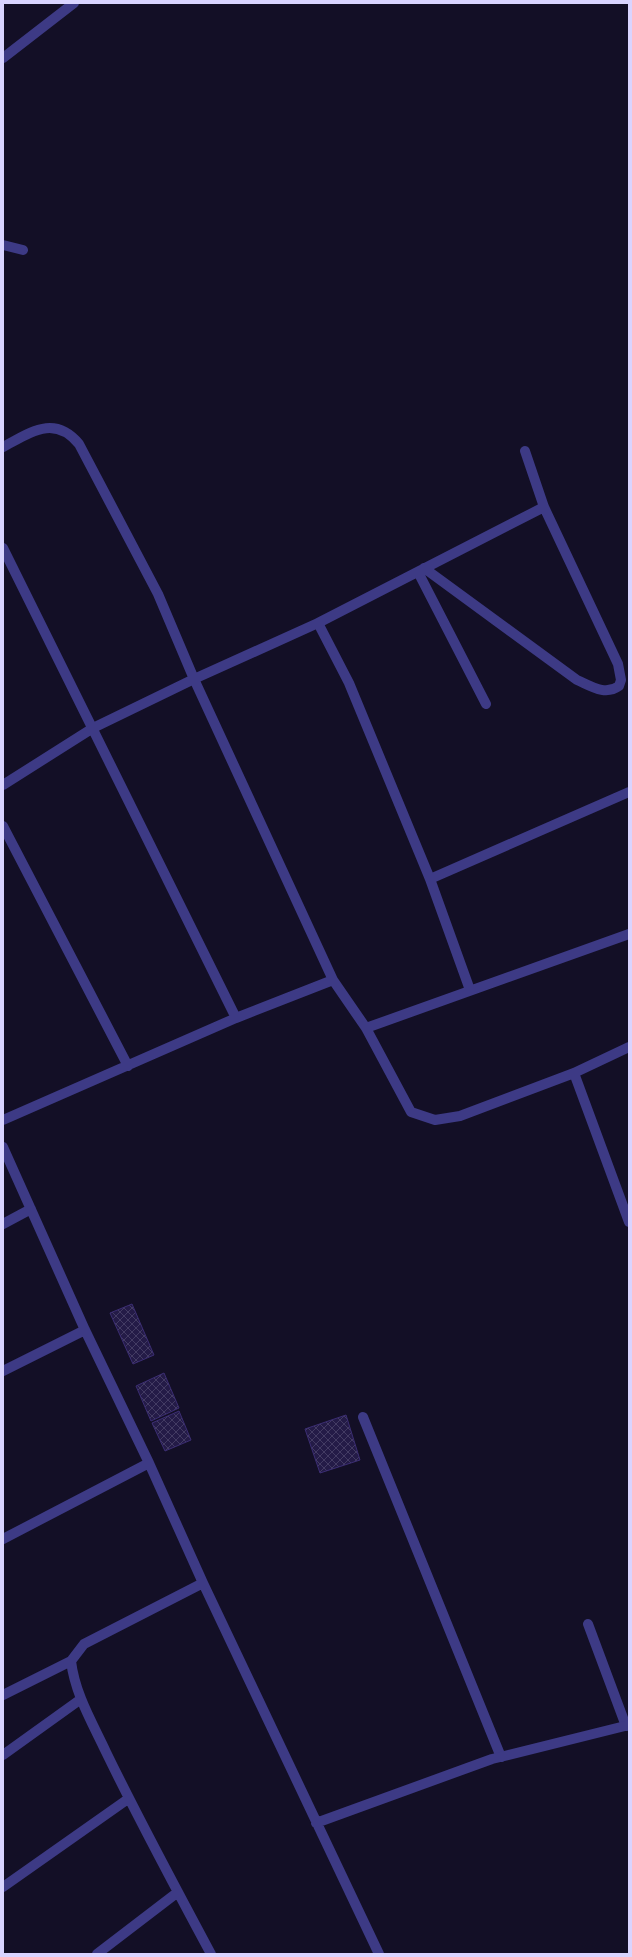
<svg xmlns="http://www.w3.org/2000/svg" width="632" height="1957" font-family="'Public Sans',sans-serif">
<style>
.building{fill:url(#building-cross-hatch);stroke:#3b2d73}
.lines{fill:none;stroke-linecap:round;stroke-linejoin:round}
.service{stroke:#3d3a85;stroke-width:10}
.minor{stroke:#3d3a85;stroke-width:10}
</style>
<defs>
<pattern id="building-cross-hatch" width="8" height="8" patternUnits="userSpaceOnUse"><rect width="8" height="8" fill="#241b47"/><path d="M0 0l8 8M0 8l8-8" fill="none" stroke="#433b63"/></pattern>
</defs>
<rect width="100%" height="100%" fill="#130f26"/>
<!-- building -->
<path class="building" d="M132,1304L154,1355L133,1364L110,1313Z
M164,1373L179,1408L151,1421L136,1386Z
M179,1411L191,1440L165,1451L152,1423Z
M346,1415L360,1460L320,1473L305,1429Z"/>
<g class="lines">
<!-- service -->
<path class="service" d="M363,1417L501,1757
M588,1624L626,1726"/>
<!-- minor -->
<path class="minor" d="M3,58L74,3
M3,245L23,250
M3,447C30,433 54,414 79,444L158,594L194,679L318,623L349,683L430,879L470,990
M3,548L236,1018
M424,568L577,680C591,686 605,696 619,686L621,680L618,664L544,507L525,451
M418,572L486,704
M318,623L544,507
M3,785L93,728L194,679L333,980L366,1028L411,1112L435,1120L460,1116L574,1073L629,1047
M3,826L128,1066
M430,879L629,792
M366,1028L629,934
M574,1073L629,1222
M3,1120L236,1018L333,980
M3,1147L85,1330L149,1463L203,1583L379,1954
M3,1224L31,1209
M3,1371L85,1330
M3,1539L149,1463
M203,1583L84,1644L71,1661C75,1694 92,1722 106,1752C139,1820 175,1887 211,1954
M3,1695L71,1661
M3,1755L81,1699
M316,1823L492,1759L629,1725
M3,1887L128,1799
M97,1954L178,1892"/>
</g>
<!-- border -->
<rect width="632" height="1957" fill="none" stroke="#d9d4ff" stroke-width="8"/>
</svg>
